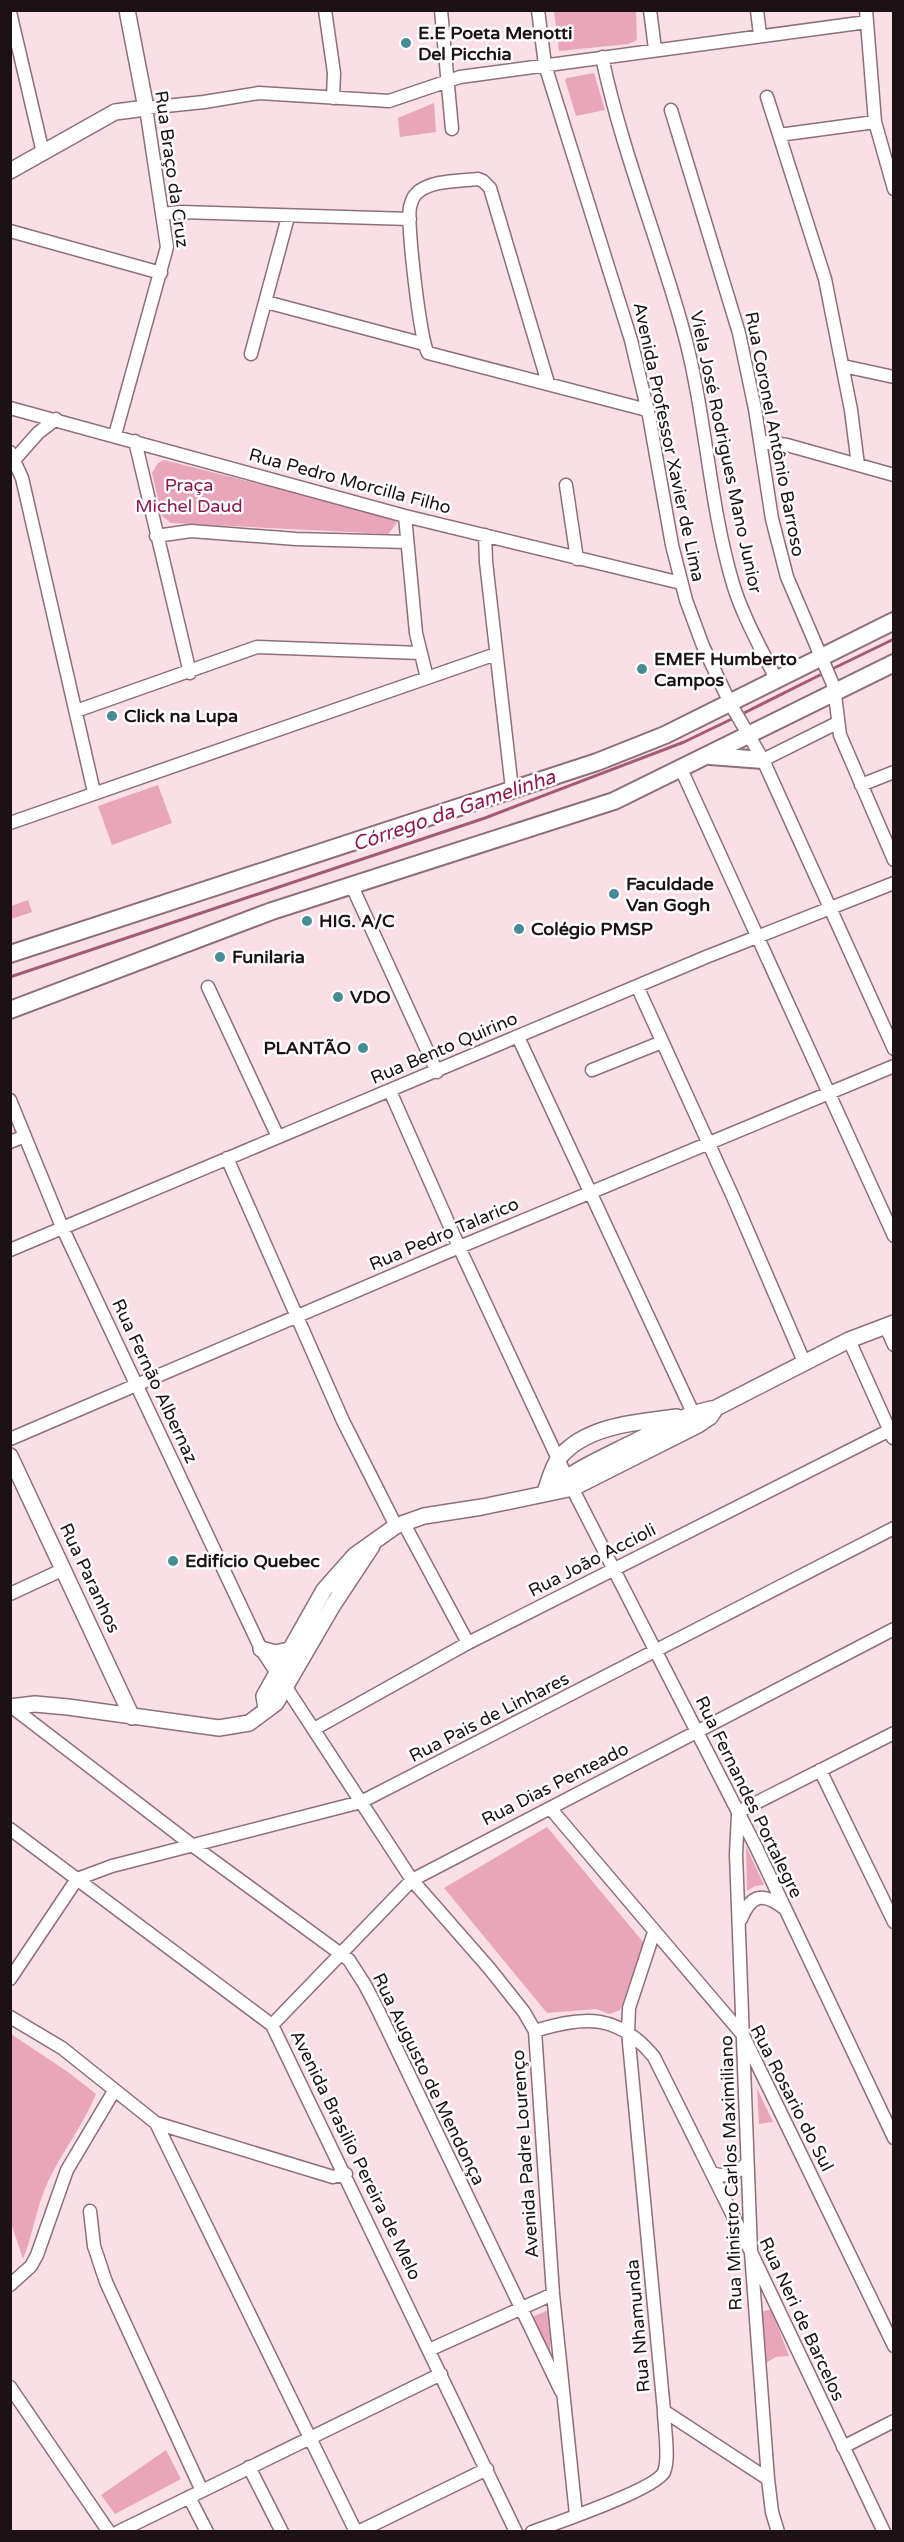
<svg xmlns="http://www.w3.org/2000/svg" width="904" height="2542" font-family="'Varela Round',sans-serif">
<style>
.green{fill:#e9a6bb}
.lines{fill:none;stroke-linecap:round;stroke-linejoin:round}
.stream{stroke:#a35c74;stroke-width:3}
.minor-casing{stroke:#8d6f78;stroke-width:15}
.tertiary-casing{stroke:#8d6f78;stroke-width:18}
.secondary-casing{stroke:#8d6f78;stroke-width:20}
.minor{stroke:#fff;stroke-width:12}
.tertiary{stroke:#fff;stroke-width:15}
.secondary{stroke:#fff;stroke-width:16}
.poi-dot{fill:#468c97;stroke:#fff;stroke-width:2}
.labels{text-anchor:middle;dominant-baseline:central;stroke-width:5;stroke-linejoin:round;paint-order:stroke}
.poi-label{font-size:18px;font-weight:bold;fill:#1d1115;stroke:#fff;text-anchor:start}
.street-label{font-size:18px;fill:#1d1115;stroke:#fff}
.park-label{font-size:18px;fill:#8a164c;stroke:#fff}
.water-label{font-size:20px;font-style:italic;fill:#8d194e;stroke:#fff}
</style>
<rect width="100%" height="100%" fill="#fbdfe7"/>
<!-- green -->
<path class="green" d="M554,11H636L637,40L629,44L559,51Z
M594,73L605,110L576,116L565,80L567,78Z
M434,103L436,132L400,137L398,118Z
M164,460L393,518L397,523L388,534L171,523L162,516L152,473L158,463Z
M158,785L172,823L112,845L98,806Z
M28,900L32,912L11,919V906Z
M547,1827L644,1943L620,2010L610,2014L596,2009L547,2013L444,1888Z
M746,1846L764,1885L755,1886L747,1891Z
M11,2034L68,2072L96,2094C83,2126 61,2153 47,2184C36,2208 33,2235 23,2259L11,2223Z
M757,2088L773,2122L759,2124Z
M551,2309L550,2354L527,2319Z
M771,2309L789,2356L776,2357L764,2364L756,2314Z
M166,2450L181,2479L115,2514L101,2495Z"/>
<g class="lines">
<!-- stream -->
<path class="stream" d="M830,670L894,639
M742,714L824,673
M10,977L485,818L684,742L736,717"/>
<defs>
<path id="minor" d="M325,10L334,73L333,98
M441,10L452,129
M538,10L545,65L631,340L649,416L672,545L686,600L703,646L730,703L763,760L894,1049
M650,10L655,49
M757,10L760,35
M866,10L875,122L894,189
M10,12L43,153
M602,57C621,148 657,236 682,326C706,410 708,500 733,584C743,617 761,648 776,679
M767,97L825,279L851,410L858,465
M671,110L739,333L755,409L772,519L787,577L834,687L840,735L894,860
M779,135L875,122
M162,214L180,212L410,219
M10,231L161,273
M266,302L424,344
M251,354L288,217
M843,366L894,377
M548,383L490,188L483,181L478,179C459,181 429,180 416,194C413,197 411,203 410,207C407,224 420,342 428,353L647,410
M10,408L405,516L681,583
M115,435L167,247L146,108L204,102L259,93L389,101L460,77L867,22
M135,441L190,673
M760,441L787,445L894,475
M10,452L22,478L94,792
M15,459L38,433L56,419
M566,485L577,559
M405,516L416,633L427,678
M485,535L486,562L512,789
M156,536L191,531L296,539L407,542
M76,711L257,647L421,653
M763,760L837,723
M681,769L894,1236
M861,785L894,772
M10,823L496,654
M351,884L437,1072
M637,986L733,1197L805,1364
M208,987L278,1137
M518,1037L694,1415
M592,1070L662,1042
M390,1091L459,1247L566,1476L756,1847L894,2138
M10,1100L62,1227L261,1649L412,1880L489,1968L524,2012L535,2031L553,2294L576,2515
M10,1142L25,1136
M227,1158L343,1421L396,1526
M10,1250L706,957L894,883
M885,1325L894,1345
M849,1340L893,1438
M10,1439L445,1253L894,1066
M403,1522L468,1643
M10,1594L64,1569
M12,1707L192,1845L349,1960L365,1985L377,2008L561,2391
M314,1729L468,1643L890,1430
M820,1770L894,1922
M550,1808L743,2035L894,2346
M738,1812L894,1733
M738,1815L736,1854L751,2252L768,2479L772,2512L778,2532
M10,1829L272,2025L516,2532
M741,1919C751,1894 763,1892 784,1908
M10,1979L77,1879L112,1866L361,1802L894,1528
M10,2017L62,2048L156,2123L333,2177L346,2174
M272,2025L412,1880L894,1629
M535,2031C584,2015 619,2014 654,2057L751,2252L884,2532
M156,2123L356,2532
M712,2173C727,2178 735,2175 746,2164
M90,2211L94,2246L106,2282L202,2491
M10,2285L31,2266L37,2255L67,2170L114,2091
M429,2350L553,2294
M10,2387L109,2532
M664,2411L768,2479
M843,2447L894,2421
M249,2467L282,2532
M189,2497L207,2532
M118,2532L441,2374
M358,2532L487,2469
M532,2532C554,2524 656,2489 664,2472C670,2458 664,2427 664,2411L628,2032L629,2008L654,1932"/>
<path id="tertiary" d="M10,171L115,112L146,108L127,10
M10,1456L132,1717
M548,1491C574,1470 604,1457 634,1442C659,1429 687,1413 716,1408L849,1340L894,1323
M545,1492C549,1481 552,1467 559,1458C586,1425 638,1422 677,1417
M261,1649L275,1653L289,1650
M10,1707L35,1704L68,1707L219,1728L249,1723L276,1703L333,1605L372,1546
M266,1709L264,1696L324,1590L355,1555L396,1526L424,1516L482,1507L573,1488L698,1425L710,1417L716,1408"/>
<path id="secondary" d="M710,756L763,760
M10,954L597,762L665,735L894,621
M10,1010L272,911L614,801L894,663"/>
</defs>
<!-- minor casing -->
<use href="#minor" class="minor-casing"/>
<!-- tertiary casing -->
<use href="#tertiary" class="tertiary-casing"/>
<!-- secondary casing -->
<use href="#secondary" class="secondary-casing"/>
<!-- minor -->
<use href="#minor" class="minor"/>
<!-- tertiary -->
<use href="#tertiary" class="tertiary"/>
<!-- secondary -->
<use href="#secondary" class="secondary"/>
</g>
<!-- markers -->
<g class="poi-dot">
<circle cx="406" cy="43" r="6"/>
<circle cx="642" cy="669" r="6"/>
<circle cx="112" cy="716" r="6"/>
<circle cx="614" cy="894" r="6"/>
<circle cx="307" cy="921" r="6"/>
<circle cx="519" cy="929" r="6"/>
<circle cx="220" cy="957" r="6"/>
<circle cx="338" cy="997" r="6"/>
<circle cx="363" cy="1048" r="6"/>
<circle cx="173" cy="1561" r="6"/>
</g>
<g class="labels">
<!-- poi labels -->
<g class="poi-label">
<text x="418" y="33">E.E Poeta Menotti<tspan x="418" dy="21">Del Picchia</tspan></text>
<text x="654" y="659">EMEF Humberto<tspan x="654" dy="21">Campos</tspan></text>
<text x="124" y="716">Click na Lupa</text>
<text x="626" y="884">Faculdade<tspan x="626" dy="21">Van Gogh</tspan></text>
<text x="319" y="921">HIG. A/C</text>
<text x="531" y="929">Colégio PMSP</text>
<text x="232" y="957">Funilaria</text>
<text x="350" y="997">VDO</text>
<text x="351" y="1048" text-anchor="end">PLANTÃO</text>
<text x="185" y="1561">Edifício Quebec</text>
</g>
<!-- street labels -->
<g class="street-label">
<text transform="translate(172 169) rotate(82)">Rua Braço da Cruz</text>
<text transform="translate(775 434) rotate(79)">Rua Coronel Antônio Barroso</text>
<text transform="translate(669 442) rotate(78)">Avenida Professor Xavier de Lima</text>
<text transform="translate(726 452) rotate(78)">Viela José Rodrigues Mano Junior</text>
<text transform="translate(350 481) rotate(15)">Rua Pedro Morcilla Filho</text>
<text transform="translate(444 1048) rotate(-23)">Rua Bento Quirino</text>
<text transform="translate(444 1234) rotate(-23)">Rua Pedro Talarico</text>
<text transform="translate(155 1381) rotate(65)">Rua Fernão Albernaz</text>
<text transform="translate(592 1560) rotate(-27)">Rua João Accioli</text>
<text transform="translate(90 1578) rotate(65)">Rua Paranhos</text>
<text transform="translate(489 1717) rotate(-27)">Rua Pais de Linhares</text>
<text transform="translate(555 1784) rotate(-27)">Rua Dias Penteado</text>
<text transform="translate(749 1797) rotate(64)">Rua Fernandes Portalegre</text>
<text transform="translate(429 2079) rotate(64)">Rua Augusto de Mendonça</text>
<text transform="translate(792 2098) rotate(63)">Rua Rosario do Sul</text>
<text transform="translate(525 2154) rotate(-94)">Avenida Padre Lourenço</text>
<text transform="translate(356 2155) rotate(64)">Avenida Brasilio Pereira de Melo</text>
<text transform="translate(731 2173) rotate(-92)">Rua Ministro Carlos Maximiliano</text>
<text transform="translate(802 2319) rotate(65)">Rua Neri de Barcelos</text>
<text transform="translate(638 2326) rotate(-95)">Rua Nhamunda</text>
</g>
<!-- park labels -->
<g class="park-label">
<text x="189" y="485">Praça<tspan x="189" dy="21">Michel Daud</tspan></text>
</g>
<!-- water labels -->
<g class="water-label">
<text transform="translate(454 811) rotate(-19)">Córrego da Gamelinha</text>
</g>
</g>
<!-- border -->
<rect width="904" height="2542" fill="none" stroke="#1d1115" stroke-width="24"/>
</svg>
